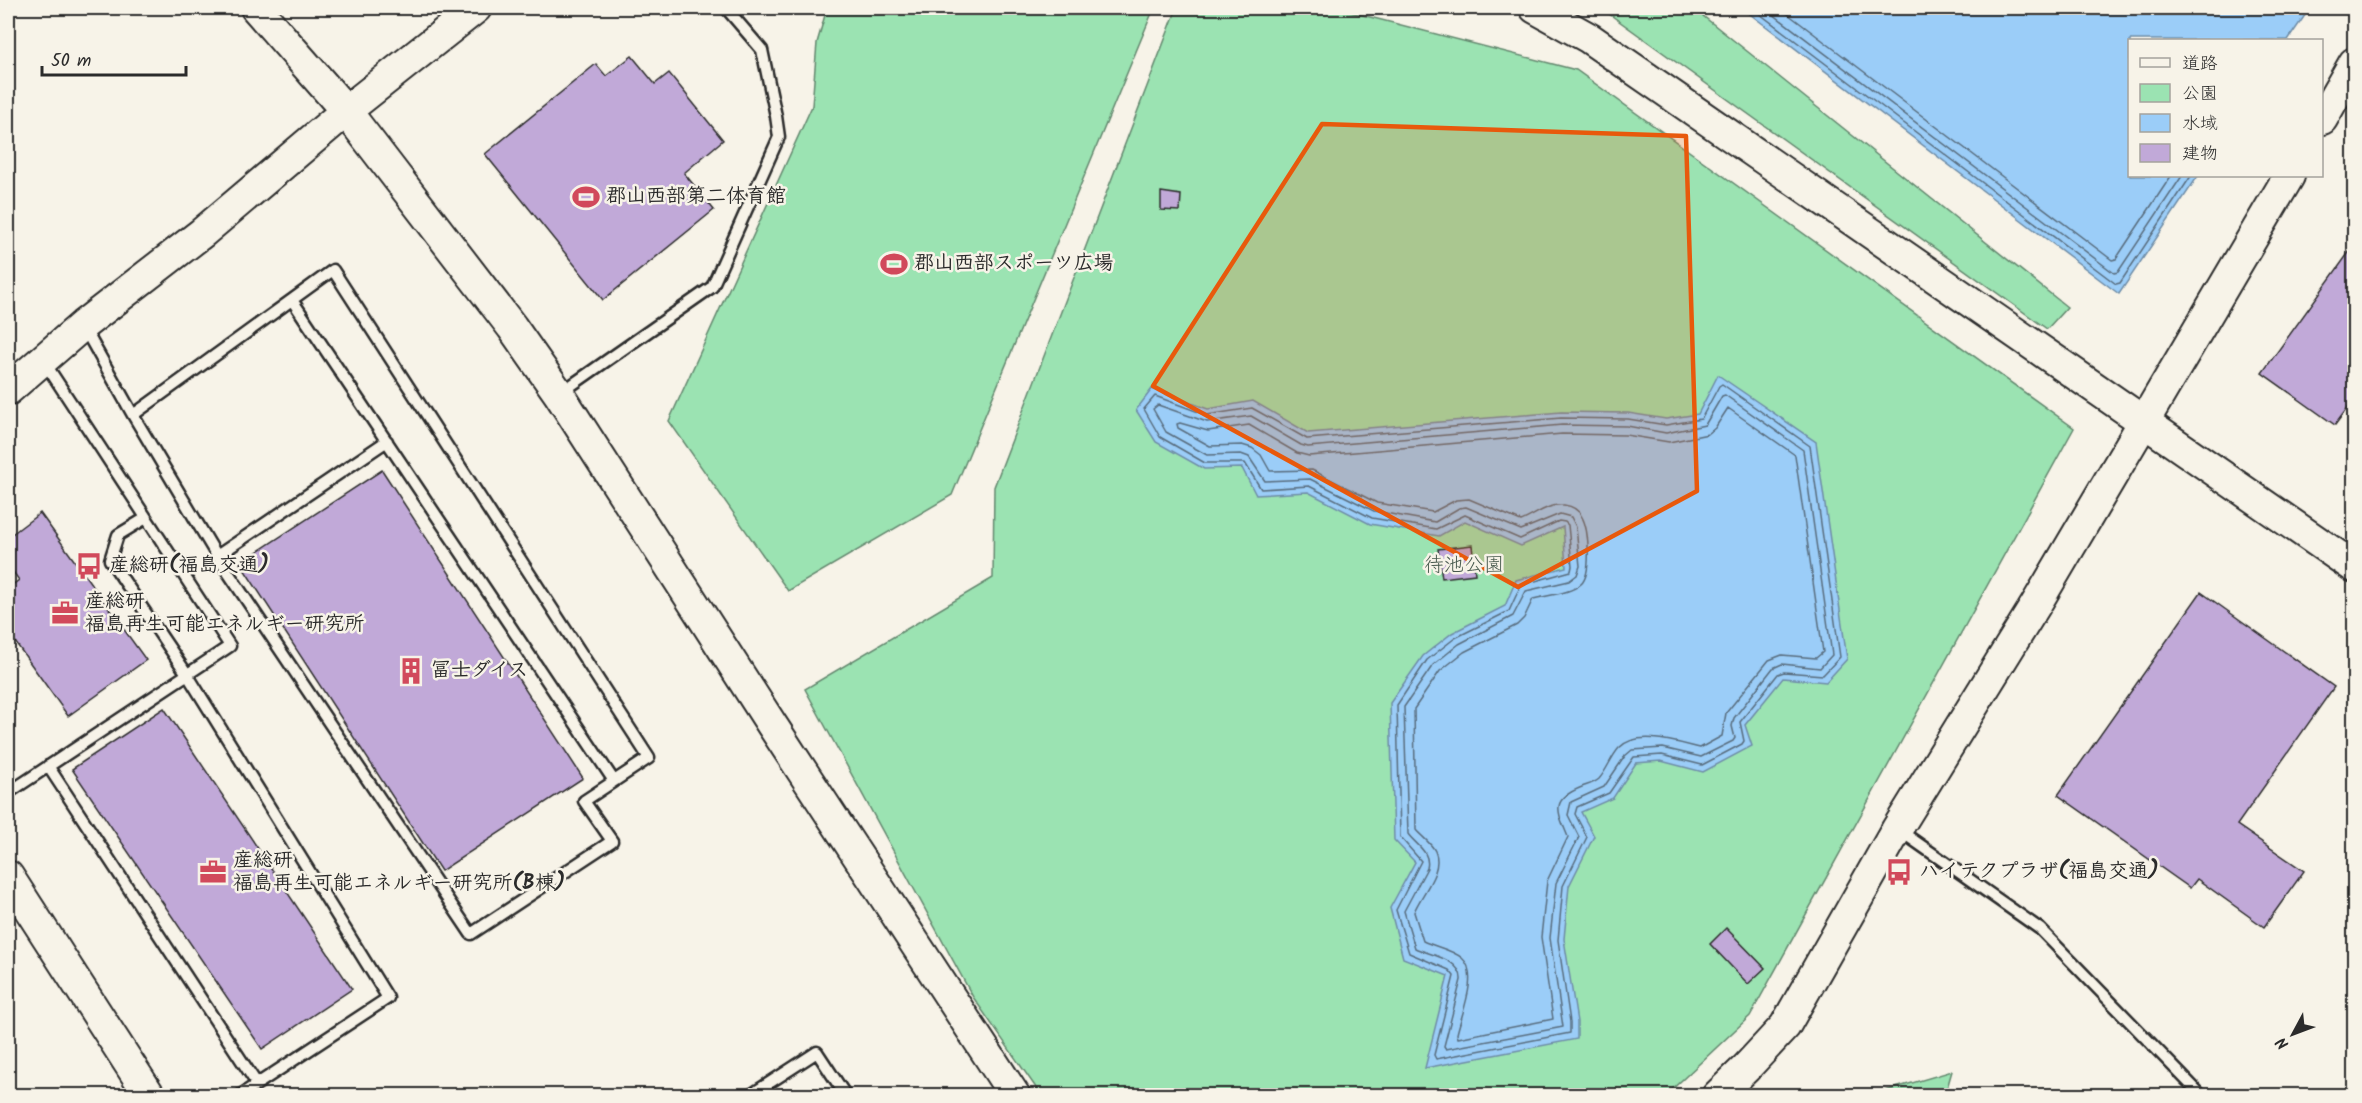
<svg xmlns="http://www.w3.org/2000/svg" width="2362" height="1103" font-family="Kalam,'Klee One',sans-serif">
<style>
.green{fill:#9be3b2;stroke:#63876e;stroke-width:1.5}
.water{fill:#9bcdf8;stroke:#6e8ca6;stroke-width:1.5}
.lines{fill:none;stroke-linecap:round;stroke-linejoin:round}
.shore{stroke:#586c7d;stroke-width:1.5}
.building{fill:#c1a9d8;stroke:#2b2b2b;stroke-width:1.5}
.lane-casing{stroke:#2b2b2b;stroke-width:15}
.secondary-casing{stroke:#2b2b2b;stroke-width:34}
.lane{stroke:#f7f3e8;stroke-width:10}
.secondary{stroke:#f7f3e8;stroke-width:30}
.marked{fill:#e8590c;fill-opacity:0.2;stroke:#e8590c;stroke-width:4.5;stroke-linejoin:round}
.labels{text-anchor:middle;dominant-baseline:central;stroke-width:5;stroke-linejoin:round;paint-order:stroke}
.poi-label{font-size:20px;font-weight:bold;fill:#2b2b2b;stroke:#f7f3e8;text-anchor:start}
.park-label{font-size:20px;fill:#47594d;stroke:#f7f3e8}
</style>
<rect width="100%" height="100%" fill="#f7f3e8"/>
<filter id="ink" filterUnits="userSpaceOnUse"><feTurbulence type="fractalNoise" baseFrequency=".0167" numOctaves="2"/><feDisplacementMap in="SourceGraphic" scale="12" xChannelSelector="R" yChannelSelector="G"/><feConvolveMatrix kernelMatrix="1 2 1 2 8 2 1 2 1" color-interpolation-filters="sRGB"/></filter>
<g filter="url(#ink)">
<!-- green -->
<path class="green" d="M827,8H1154L952,495L788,591L669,421L812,106L817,43Z
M1177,8H1335L1576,70L2074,428L1750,1016L1666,1095H1041L973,997L805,689L993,578L994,487Z
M1601,8H1693L2067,307L2047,329Z
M1952,1071L1945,1095H1872Z"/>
<!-- water -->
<path class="water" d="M1742,8H2310L2288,40H2130V176H2198L2119,294Z
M1718,375L1816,442L1847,659L1826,682L1783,678L1745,725L1752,746L1703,772L1661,761L1636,763L1613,798L1581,812L1594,836L1569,886L1564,939L1577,1022V1039L1425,1068L1448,976L1403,958L1390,908L1415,862L1394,840L1390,703L1423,656L1452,633L1505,606L1516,580L1566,567L1563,527L1521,546L1465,521L1439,536L1370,524L1308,492L1256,495L1242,468L1204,469L1156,442L1136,410L1152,389L1208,409L1253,401L1308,433L1561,412L1628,413L1666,419L1698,414Z"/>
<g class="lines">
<!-- shore -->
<path class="shore" d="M1752,8L2116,284L2120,283L2191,176
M1765,8L2114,273L2118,272L2182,176
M1780,8L2112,260L2116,259L2171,176
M1722,384L1810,446L1840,657L1823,675L1784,672L1778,674L1740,722L1744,741L1742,744L1702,765L1662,755L1634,757L1609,793L1577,807L1575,814L1587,837L1563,886L1558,940L1570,1022V1033L1436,1059L1434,1055L1454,976L1449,970L1409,953L1396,910L1421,861L1400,837L1397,705L1427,660L1455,638L1509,611L1521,585L1571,571L1572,566L1568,525L1565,522L1559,521L1520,539L1465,515L1436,529L1372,518L1309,486L1261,489L1245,463H1205L1160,437L1144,409L1155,396L1207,415L1252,408L1307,439L1561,418L1628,419L1666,425L1701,419L1719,386Z
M1725,395L1803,450L1832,655L1820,668L1782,664L1773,668L1734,718L1732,726L1735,738L1733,741L1701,757L1663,748L1632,750L1625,756L1604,787L1571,802L1568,815L1579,837L1556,883L1550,938L1563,1027L1446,1049L1444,1046L1461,980C1462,959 1430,955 1415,948L1404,911L1427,868C1431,852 1416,845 1408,834L1404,707L1433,665L1459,644L1513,616L1526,591L1569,581L1577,575L1580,566L1576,527L1571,517L1560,514L1521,530L1466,507L1459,508L1435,522L1374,511L1310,479L1265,481L1249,457L1241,454L1207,455L1166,432L1153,409L1158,405L1207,422L1251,416L1301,445L1308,447L1562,425L1627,426L1666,433L1705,425L1722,396Z
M1728,408L1795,455L1823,652L1816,658L1782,655L1769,660L1726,713L1722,736L1700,748C1679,743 1637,729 1619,748C1611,757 1607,770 1599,779C1595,783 1587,785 1582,787C1549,800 1558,812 1568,837L1547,881L1541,937L1553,1019L1458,1038L1457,1034C1461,1015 1480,973 1462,958C1451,949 1435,947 1423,941L1414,912C1421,894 1444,871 1435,851C1431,843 1422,837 1416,830L1414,709L1440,671L1464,652L1517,625L1524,618L1533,599C1547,595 1570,594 1581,584C1592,574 1589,530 1582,517C1579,510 1572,506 1564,505C1549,503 1534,516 1521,521L1469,499L1456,500L1433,512L1377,503L1312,470L1270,471L1261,455L1252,448L1242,445L1210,446L1178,428L1177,424L1180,423L1208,431L1249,425L1297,453L1309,456L1562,434L1626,435L1669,442L1708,434L1715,428Z"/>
</g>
<!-- building -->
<path class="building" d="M632,56L655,84L669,73L723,140L684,173L714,210L603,300L485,154L596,64L606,76Z
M1161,192L1181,195L1180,211L1161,210Z
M2355,244V398L2335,425L2262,373Z
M382,470L583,778L441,871L240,563Z
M40,513L146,660L68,716L8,632V588L19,580L8,565V537Z
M1472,545L1475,574L1442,578L1438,549Z
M2201,592L2334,687L2237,825L2304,871L2264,927L2197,879L2190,888L2058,795Z
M164,708L352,989L262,1049L72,769Z
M1726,928L1765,968L1748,984L1710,944Z"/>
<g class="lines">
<defs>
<path id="lane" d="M292,300L614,781
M83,326L133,415L217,556L471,934L612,841L584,801L649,758L333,270L133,415
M559,394L712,287L779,137L776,116L762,50L726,8
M146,518L118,535L110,560L187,674L388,998L239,1096
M217,556L387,441
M48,766L257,1084
M8,793L230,646L45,363
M1899,830L2040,929L2202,1096
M749,1096L817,1052L846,1096"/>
<path id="secondary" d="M256,8L346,111L512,327L559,394L772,725L1015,1096
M1535,8L1589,38L2354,567
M2322,119L2354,63
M8,390L83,325L202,233L346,111L476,8
M8,876L150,1096
M1717,1096L1746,1068L1785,1026L1897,829L2035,606L2289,176"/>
</defs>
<!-- lane casing -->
<use href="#lane" class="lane-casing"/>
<!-- secondary casing -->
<use href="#secondary" class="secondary-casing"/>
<!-- lane -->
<use href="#lane" class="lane"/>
<!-- secondary -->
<use href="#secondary" class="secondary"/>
</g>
</g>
<!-- marked area -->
<path class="marked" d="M1322,124L1686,136L1697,491L1518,587L1153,386Z"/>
<!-- icons -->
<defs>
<symbol id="stadium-bare" viewBox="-9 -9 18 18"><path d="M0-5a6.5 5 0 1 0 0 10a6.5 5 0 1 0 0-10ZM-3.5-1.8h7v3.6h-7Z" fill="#d1495b" stroke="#f7f3e8" stroke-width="2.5" paint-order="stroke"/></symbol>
<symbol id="bus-bare" viewBox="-9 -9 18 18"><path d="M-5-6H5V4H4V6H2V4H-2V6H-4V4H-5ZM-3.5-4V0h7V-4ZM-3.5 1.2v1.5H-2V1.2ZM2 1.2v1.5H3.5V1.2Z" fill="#d1495b" stroke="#f7f3e8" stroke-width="2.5" paint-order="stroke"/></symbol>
<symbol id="office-bare" viewBox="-9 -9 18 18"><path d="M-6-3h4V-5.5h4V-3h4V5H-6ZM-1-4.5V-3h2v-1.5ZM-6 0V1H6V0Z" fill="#d1495b" stroke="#f7f3e8" stroke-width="2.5" paint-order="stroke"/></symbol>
<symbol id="building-bare" viewBox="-9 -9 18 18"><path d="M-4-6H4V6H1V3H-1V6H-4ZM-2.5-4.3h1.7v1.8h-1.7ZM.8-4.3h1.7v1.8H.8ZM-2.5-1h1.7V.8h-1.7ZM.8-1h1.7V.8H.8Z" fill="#d1495b" stroke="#f7f3e8" stroke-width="2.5" paint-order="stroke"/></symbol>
</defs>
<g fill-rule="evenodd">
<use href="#stadium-bare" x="567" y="178" width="38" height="38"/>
<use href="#stadium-bare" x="875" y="245" width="38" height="38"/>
<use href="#bus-bare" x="70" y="547" width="38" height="38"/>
<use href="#office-bare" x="46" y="594" width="38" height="38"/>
<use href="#building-bare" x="392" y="652" width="38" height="38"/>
<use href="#office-bare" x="194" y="853" width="38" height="38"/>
<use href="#bus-bare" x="1880" y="853" width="38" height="38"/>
</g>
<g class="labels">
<!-- poi labels -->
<g class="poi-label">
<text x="606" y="197">郡山西部第二体育館</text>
<text x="914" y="264">郡山西部スポーツ広場</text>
<text x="109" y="566">産総研(福島交通)</text>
<text x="85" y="602">産総研<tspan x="85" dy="23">福島再生可能エネルギー研究所</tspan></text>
<text x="431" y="671">冨士ダイス</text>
<text x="233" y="861">産総研<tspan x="233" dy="23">福島再生可能エネルギー研究所(B棟)</tspan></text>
<text x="1919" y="872">ハイテクプラザ(福島交通)</text>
</g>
<!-- park labels -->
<g class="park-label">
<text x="1464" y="566">待池公園</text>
</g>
</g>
<!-- margin -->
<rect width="2362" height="1103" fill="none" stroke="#f7f3e8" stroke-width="30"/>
<rect x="15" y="15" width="2332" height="1073" fill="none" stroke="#2b2b2b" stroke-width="2" filter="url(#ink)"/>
<!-- legend -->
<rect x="2128" y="39" width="195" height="138" fill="#f7f3e8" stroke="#a5a39c" stroke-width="1.5"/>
<rect x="2140" y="58" width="30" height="9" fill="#f7f3e8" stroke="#a5a39c" stroke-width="1.5"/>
<text x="2182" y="69" font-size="18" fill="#2b2b2b">道路</text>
<rect x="2140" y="84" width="30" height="18" fill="#9be3b2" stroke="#a5a39c" stroke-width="1.5"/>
<text x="2182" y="99" font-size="18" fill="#2b2b2b">公園</text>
<rect x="2140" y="114" width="30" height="18" fill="#9bcdf8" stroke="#a5a39c" stroke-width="1.5"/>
<text x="2182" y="129" font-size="18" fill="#2b2b2b">水域</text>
<rect x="2140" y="144" width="30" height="18" fill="#c1a9d8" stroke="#a5a39c" stroke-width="1.5"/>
<text x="2182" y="159" font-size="18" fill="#2b2b2b">建物</text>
<!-- north arrow -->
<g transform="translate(2293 1034) rotate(229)" stroke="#f7f3e8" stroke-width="4.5" paint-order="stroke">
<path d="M0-4.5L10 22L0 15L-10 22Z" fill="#2b2b2b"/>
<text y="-9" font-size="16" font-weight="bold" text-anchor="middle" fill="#2b2b2b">N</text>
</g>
<!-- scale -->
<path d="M42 66v9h144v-9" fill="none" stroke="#2b2b2b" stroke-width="3"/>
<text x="51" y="66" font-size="18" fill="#2b2b2b" stroke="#f7f3e8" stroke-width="4.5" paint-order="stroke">50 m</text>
</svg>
